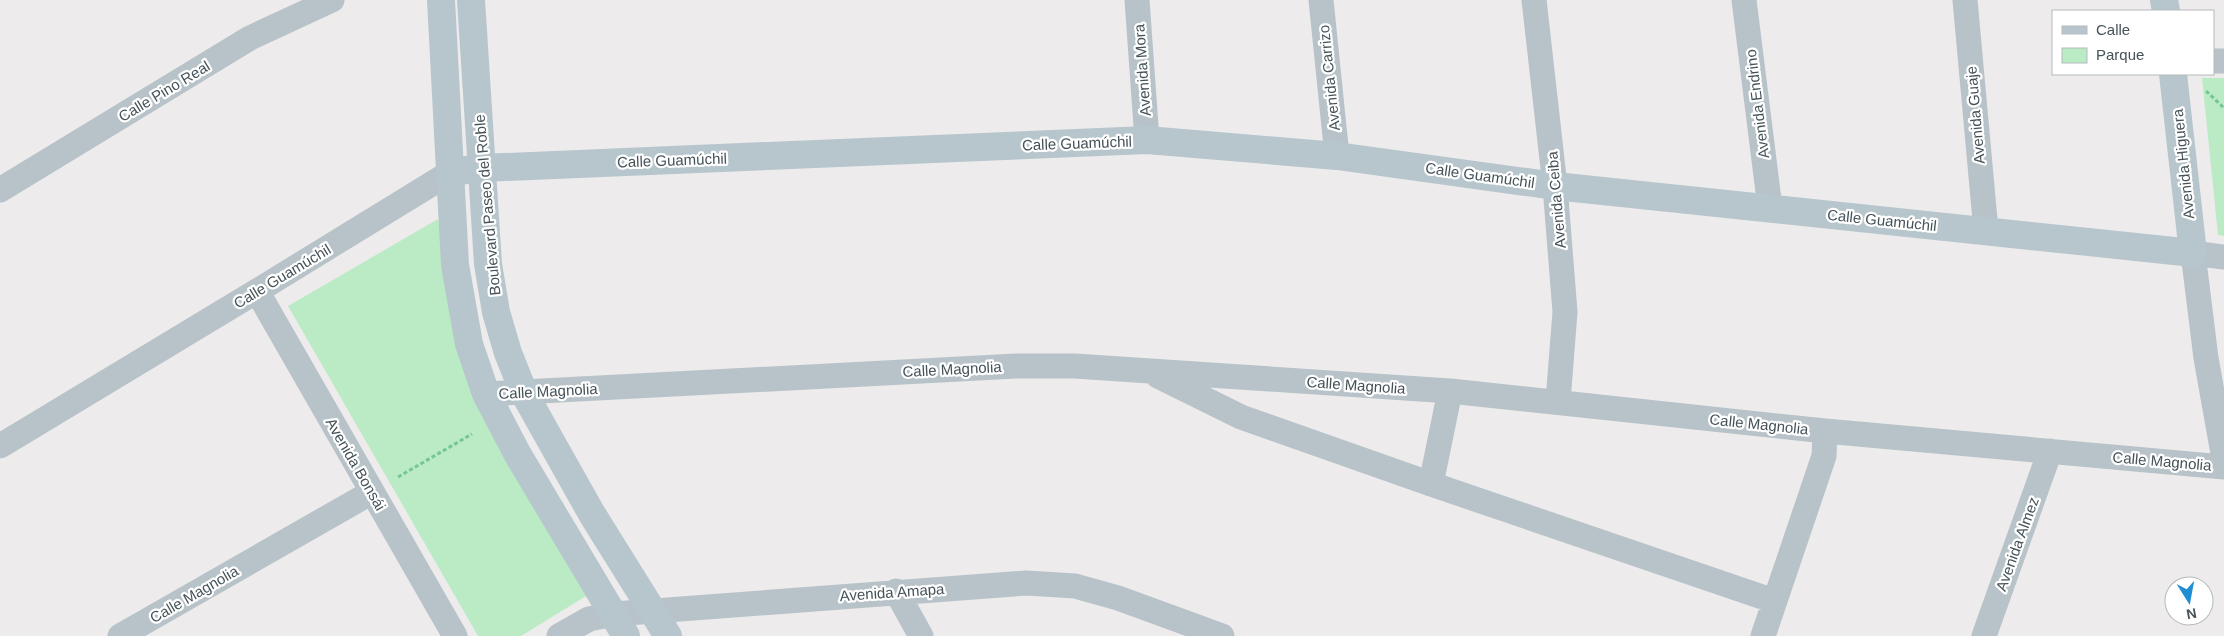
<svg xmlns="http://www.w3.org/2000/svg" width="2224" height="636" font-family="Helvetica,sans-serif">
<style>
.green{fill:#baebc5}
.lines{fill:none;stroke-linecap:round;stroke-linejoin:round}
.path{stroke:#74c790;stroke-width:3;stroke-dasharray:4 2.5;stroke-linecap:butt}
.street{stroke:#b7c3c8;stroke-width:25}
.secondary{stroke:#b7c6cd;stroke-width:28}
.labels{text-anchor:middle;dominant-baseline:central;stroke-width:4.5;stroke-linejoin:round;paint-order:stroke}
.street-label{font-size:15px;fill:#455258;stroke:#fff}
</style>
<rect width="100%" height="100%" fill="#eeebec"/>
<!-- green -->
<path class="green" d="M2202,78H2224V236L2218,235Z
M438,219L470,358L586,596L521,636H478L288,306Z"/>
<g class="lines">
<!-- path -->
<path class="path" d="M2206,91L2224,108
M398,477L472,434"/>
<!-- street -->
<path class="street" d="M1137,0L1147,140
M1321,0L1337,156
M1534,0L1555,186L1565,312L1558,401
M1744,0L1770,208
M1965,0L1986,231
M2213,61H2224
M0,190L250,38L332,0
M2224,257L2193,253L2206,358L2224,459
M257,291L455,636
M1158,376L1241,417L1431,484L1774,601
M486,394L1016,366H1075L1450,391L1825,431L2224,467
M0,446L257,291L451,172
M1431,484L1450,391
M896,591L921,636
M120,636L372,492
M559,636L589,619L614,614L1026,583L1075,586L1118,598L1222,636
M1763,636L1824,456L1825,431
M1984,636L2050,451"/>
<!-- secondary -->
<path class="secondary" d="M441,0L455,265L469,344L486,394L518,455L626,636
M471,0L488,264L496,312L508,353L524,393L552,443L592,514L668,636
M2164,0L2166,11
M451,172L482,168L1147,140L1337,156L1555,186L2193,253L2173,74"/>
</g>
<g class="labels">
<!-- street labels -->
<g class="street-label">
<text transform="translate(1142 70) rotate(-94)">Avenida Mora</text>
<text transform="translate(1329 78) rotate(-96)">Avenida Carrizo</text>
<text transform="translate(164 91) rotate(-31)">Calle Pino Real</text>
<text transform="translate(1757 104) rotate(-97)">Avenida Endrino</text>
<text transform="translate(1975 115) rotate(-95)">Avenida Guaje</text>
<text transform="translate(1077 143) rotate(-2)">Calle Guamúchil</text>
<text transform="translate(672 160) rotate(-2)">Calle Guamúchil</text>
<text transform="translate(2183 164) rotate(-96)">Avenida Higuera</text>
<text transform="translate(1480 175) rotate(8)">Calle Guamúchil</text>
<text transform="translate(1556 200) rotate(-95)">Avenida Ceiba</text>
<text transform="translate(487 205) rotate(-95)">Boulevard Paseo del Roble</text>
<text transform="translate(1882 220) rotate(6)">Calle Guamúchil</text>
<text transform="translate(282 276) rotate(-31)">Calle Guamúchil</text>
<text transform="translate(952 369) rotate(-3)">Calle Magnolia</text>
<text transform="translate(1356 385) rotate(4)">Calle Magnolia</text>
<text transform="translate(548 391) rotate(-3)">Calle Magnolia</text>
<text transform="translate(1759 424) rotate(6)">Calle Magnolia</text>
<text transform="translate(2162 461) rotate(5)">Calle Magnolia</text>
<text transform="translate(356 464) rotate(60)">Avenida Bonsái</text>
<text transform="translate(2017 544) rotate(-70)">Avenida Almez</text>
<text transform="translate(892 592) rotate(-4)">Avenida Amapa</text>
<text transform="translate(194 594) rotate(-30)">Calle Magnolia</text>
</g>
</g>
<!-- legend -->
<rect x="2052" y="10" width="162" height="65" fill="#ffffff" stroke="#b5babc"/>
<rect x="2062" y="26" width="25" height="8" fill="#b7c6cd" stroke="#b5babc"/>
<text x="2096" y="35" font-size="15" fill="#455258">Calle</text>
<rect x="2062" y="48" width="25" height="15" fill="#baebc5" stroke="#b5babc"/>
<text x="2096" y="60" font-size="15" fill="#455258">Parque</text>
<!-- north arrow -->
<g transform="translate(2189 601) rotate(169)"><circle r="24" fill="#ffffff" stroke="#b5babc"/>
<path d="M0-4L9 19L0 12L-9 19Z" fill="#218dd3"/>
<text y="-8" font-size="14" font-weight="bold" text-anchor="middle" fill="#455258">N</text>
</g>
</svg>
